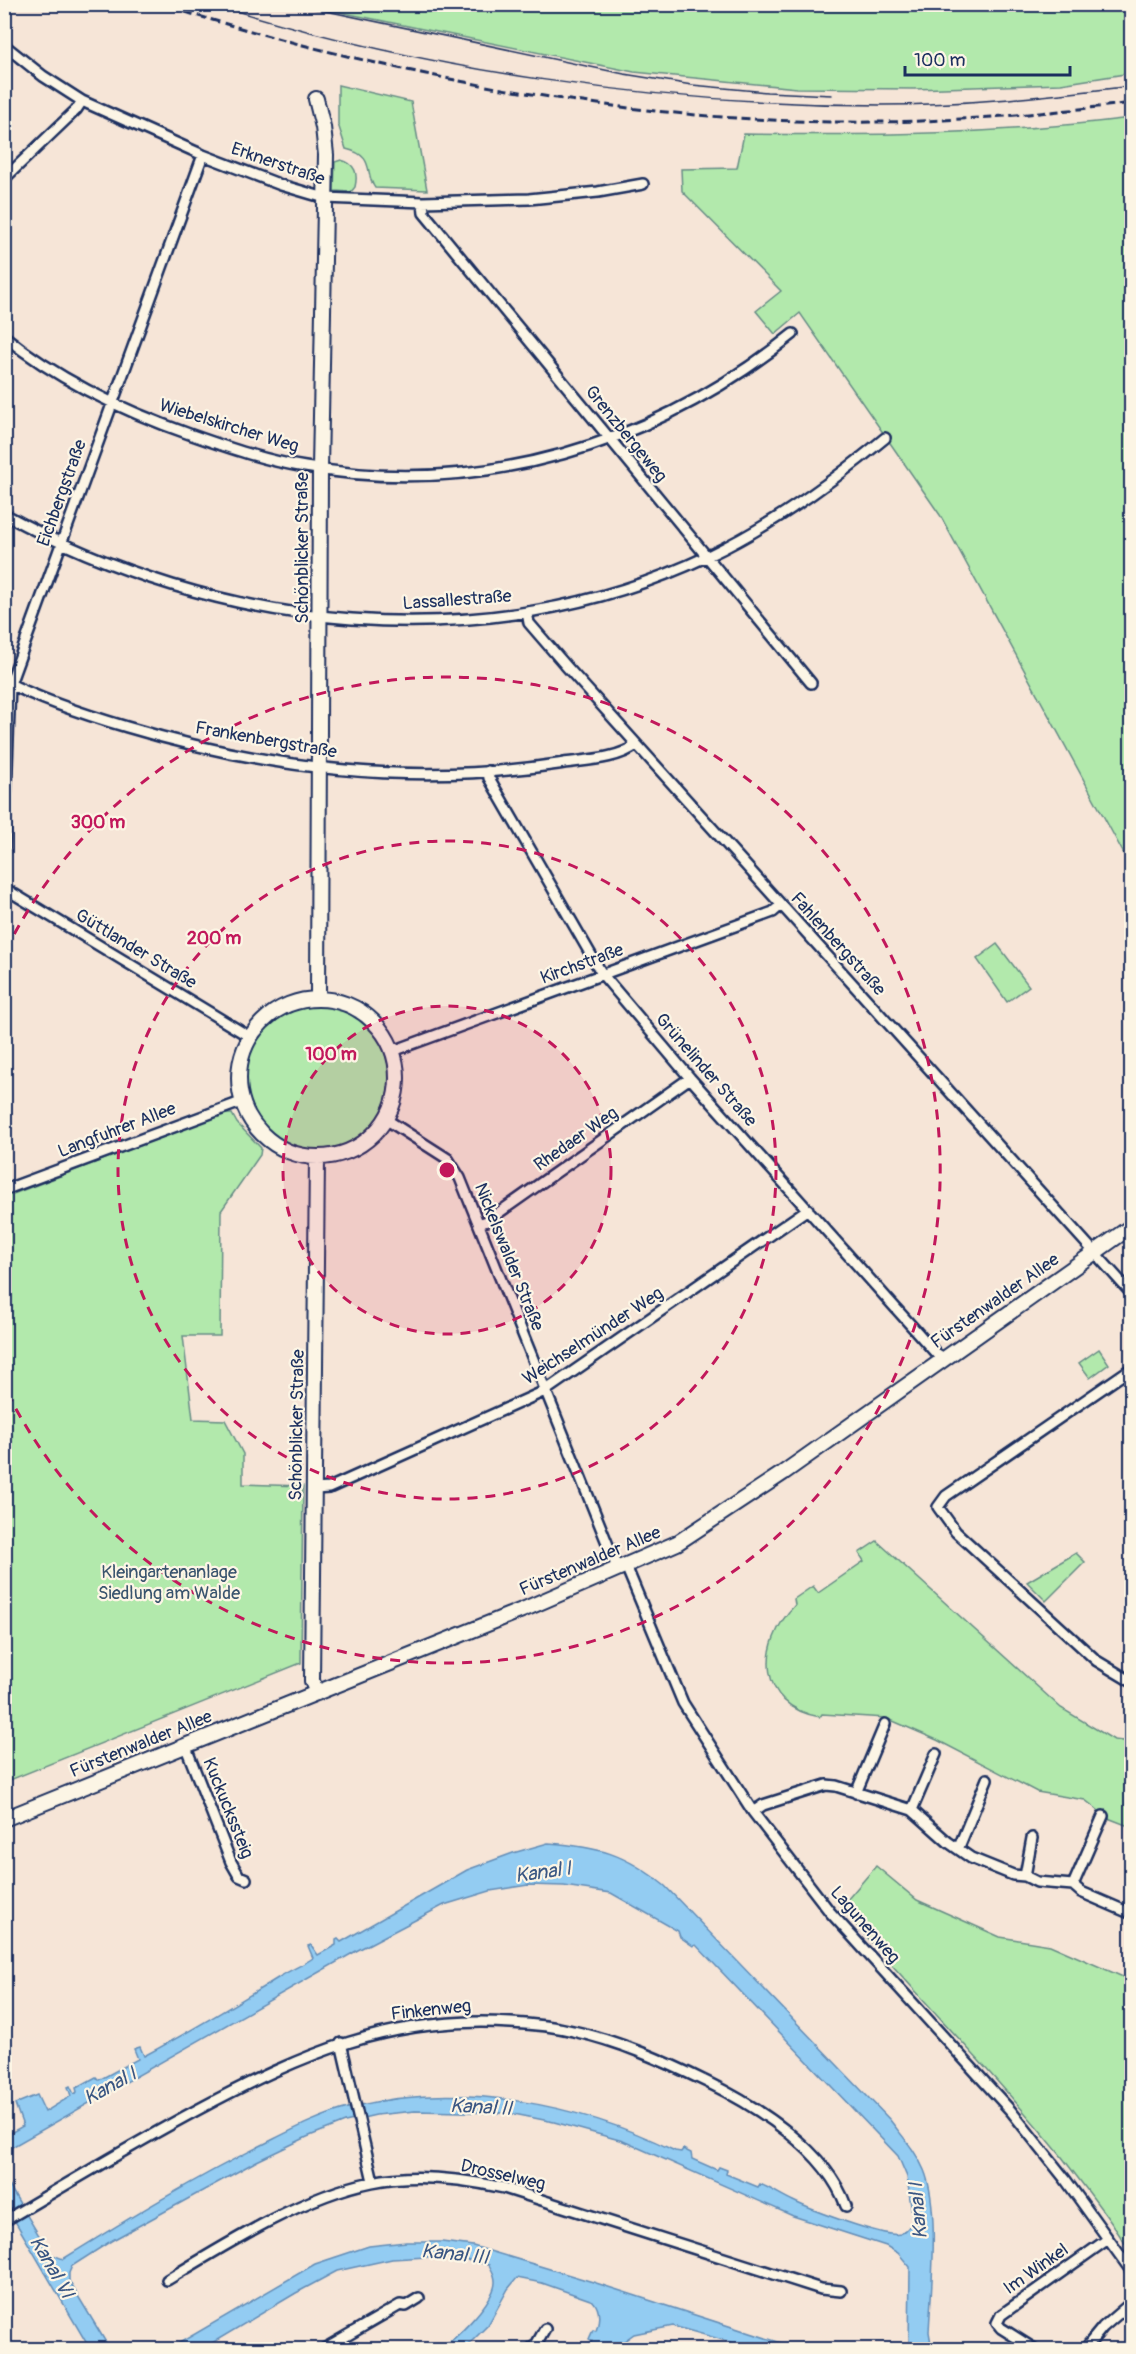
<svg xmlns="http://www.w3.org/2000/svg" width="1136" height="2354" font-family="Pangolin,sans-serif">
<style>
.green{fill:#b2e9ac;stroke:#668c85;stroke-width:1.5}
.water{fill:#93ccf2;stroke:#638db7;stroke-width:1.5}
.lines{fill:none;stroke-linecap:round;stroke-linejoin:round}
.street-casing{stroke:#1b2f5e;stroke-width:14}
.secondary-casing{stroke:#1b2f5e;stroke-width:18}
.street{stroke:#fcf5e5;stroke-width:9}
.secondary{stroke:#fcf5e5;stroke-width:14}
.tram{stroke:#1b2f5e;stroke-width:1.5}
.rail{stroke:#1b2f5e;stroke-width:3;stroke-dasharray:9 4.5;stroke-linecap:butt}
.ring{fill:none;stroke:#c2185b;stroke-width:3;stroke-dasharray:10 8}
.labels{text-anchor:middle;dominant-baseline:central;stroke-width:4.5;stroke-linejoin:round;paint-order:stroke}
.street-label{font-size:18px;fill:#1b2f5e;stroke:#fcf5e5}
.park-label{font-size:18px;fill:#39546e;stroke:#fcf5e5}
.water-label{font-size:20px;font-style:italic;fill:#395683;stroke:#fcf5e5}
.centre{fill:#c2185b;stroke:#fcf5e5;stroke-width:3}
.ring-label{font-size:18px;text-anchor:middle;font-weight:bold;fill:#c2185b;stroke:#fcf5e5;stroke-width:4.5;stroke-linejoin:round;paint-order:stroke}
</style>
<rect width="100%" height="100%" fill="#f6e5d7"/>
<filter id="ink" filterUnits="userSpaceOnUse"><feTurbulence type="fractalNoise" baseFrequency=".0167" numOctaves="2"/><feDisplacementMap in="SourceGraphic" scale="12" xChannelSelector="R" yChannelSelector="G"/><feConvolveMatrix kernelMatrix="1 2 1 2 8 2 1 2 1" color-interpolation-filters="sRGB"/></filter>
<g filter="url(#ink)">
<!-- green -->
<path class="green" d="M305,5H1131V73L1061,84L914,89L797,88L634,72Z
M338,85L411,102L427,190L375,188C364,173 376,156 346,149L338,124Z
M1131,118V867L940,515L800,313L775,334L756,311L781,291L682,191L681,169L737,168L744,134C874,136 1003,134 1131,118Z
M341,160C356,164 358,174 355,187L351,192L334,191L335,162Z
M997,944L1029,986L1007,1002L977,959Z
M245 1078a72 72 0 1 1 144 0a72 72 0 1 1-144 0Z
M223,1114H232L237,1123L261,1148L260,1155L221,1211L220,1336H183L193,1419L225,1420L243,1454V1484L303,1486L301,1663L5,1782V1197Z
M1099,1349L1109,1364L1090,1378L1079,1363Z
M877,1541L1061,1708L1114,1740L1131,1742V1827L1108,1818L1085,1800L1037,1792L937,1740L886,1718L822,1714L820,1717C757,1706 757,1644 795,1605L794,1599L813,1586L818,1593L864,1561L859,1553Z
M1076,1553L1085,1562L1046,1601L1027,1582Z
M876,1866L917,1900L1000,1937L1050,1945L1123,1977L1131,1978V2253C1111,2219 1086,2189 1062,2157C992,2070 913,1992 841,1907Z"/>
<!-- water -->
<path class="water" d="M548,1843C599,1847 624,1853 665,1886L890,2120C902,2136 916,2151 924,2170C940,2208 931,2289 929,2332L932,2349H906L909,2344L910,2267L898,2253L886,2246L793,2216L623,2141L554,2122L509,2113L415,2111L376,2115L345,2122L307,2137L257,2161L111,2241L72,2266L69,2273V2281L110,2349H90L5,2204L4,2177L50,2254L63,2259C129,2218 195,2178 264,2144C292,2130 322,2114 352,2107C459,2080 578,2103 675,2151L681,2152L683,2149L691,2153L692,2159L717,2170L719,2167L727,2170L726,2174L758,2187L760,2184C772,2189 782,2196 793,2201C809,2209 885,2238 900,2234C906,2232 910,2226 913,2221L907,2177L898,2156L696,1945L693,1946L680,1937L678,1931L611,1893L564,1886L528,1885L490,1891L444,1905L358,1950L5,2151V2136L23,2126L15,2104L37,2095L45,2112L71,2096L68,2087L70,2086L74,2094L77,2092L76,2088L96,2077L99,2080L138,2059L134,2049L140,2047L144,2056C191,2031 236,2004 281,1976C292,1969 303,1965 313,1958L308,1946L311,1945L318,1955L336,1945V1940L338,1939L341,1942L467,1870L513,1853Z
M406,2242H442L473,2246L593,2282L800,2349H755L673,2326L634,2334L613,2349H588L592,2341L589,2339L593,2330L596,2331C600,2320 601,2310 593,2301L542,2283L517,2278L508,2289L488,2325L464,2349H440C456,2339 488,2307 494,2288C497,2279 493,2272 489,2265L453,2257H427L392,2259L337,2271L296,2293L202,2349H169L315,2264L369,2246Z"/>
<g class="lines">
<defs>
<path id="street" d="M4,45L43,76L82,101L203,155L281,185L325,198L423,202L529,199L598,192L643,184
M4,179L76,110L82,101
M423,202L424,213L811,683
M4,336C58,380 126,412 192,435C229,448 267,461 305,467C481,498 655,445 793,334
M4,514C217,631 484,663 708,556C773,525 830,484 885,438
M527,612L529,623L567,667L1132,1294
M4,681C43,701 86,715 127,727C267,769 414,786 558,764C582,760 617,760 636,745
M488,771L489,778L602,974L690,1078L942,1360
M4,852L10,684L203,155
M4,888L250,1037
M393,1051L773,912L781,905
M387,1120L448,1159L460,1178L618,1570
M4,1190L241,1102
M479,1224L487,1221L690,1078
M1132,1368L946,1496L938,1507L956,1532L1097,1661L1132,1682
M315,1489L329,1488L545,1391L808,1209
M626,1566L683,1703L753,1812L830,1912L1011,2111L1065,2179L1132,2272
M185,1745L231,1862L239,1876L246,1879
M856,1793L885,1724
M912,1810L936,1754
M753,1812L763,1805L826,1785L836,1786L912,1810L948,1842L971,1858L1013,1875L1025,1876L1037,1882L1073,1885L1081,1892L1132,1914
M959,1847L987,1779
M1025,1876L1032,1838
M1073,1885L1103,1816
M1129,1913L1132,1899
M341,2043L373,2181
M4,2221C69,2183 133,2144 199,2109C302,2054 392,2015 511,2023C532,2024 553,2026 573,2031C619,2041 664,2061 707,2082C758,2107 826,2150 846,2206
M167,2280C228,2243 303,2196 372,2182C414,2173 463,2179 504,2188L821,2289L841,2291
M4,2346L6,2350
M322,2350L400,2305L406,2306L419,2298
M529,2350L536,2345L545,2329
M1036,2350L1001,2328L997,2323L1001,2315L1108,2239
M1084,2350L1103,2327L1132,2302"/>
<path id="secondary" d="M316,99L323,127L326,155L320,469L318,998
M239 1078a79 79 0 1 1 158 0a79 79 0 1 1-158 0Z
M317,1693L312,1681L317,1158
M4,1819L527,1608L677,1543L783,1473L1132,1226"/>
</defs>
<!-- street casing -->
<use href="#street" class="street-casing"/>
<!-- secondary casing -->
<use href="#secondary" class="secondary-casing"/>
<!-- street -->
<use href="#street" class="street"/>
<!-- secondary -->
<use href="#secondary" class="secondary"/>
<!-- tram -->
<path class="tram" d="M214,4C428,72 656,104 880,105C965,105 1048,96 1132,86
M293,4L624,74L692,85L767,92L832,95"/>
<!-- rail -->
<path class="rail" d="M159,4C392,76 634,125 880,122C964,121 1048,113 1132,103"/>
</g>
</g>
<!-- distance rings -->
<circle cx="447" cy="1170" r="164" fill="#c2185b" fill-opacity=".12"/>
<g class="ring">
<circle cx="447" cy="1170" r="164"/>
<circle cx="447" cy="1170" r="329"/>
<path d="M6 950A493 493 0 1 1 6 1390"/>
</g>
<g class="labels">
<!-- street labels -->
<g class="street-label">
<text transform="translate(278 164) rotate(19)">Erknerstraße</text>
<text transform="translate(229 426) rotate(17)">Wiebelskircher Weg</text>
<text transform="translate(626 434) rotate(51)">Grenzbergeweg</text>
<text transform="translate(62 493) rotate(-70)">Eichbergstraße</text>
<text transform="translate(302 548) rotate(-90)">Schönblicker Straße</text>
<text transform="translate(457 600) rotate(-4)">Lassallestraße</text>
<text transform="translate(266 740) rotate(10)">Frankenbergstraße</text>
<text transform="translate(838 944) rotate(48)">Fahlenbergstraße</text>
<text transform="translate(136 949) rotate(31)">Güttlander Straße</text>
<text transform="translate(582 964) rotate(-20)">Kirchstraße</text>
<text transform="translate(706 1070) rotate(49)">Grünelinder Straße</text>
<text transform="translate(117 1130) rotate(-21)">Langfuhrer Allee</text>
<text transform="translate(576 1139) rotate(-35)">Rhedaer Weg</text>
<text transform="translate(509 1257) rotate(68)">Nickelswalder Straße</text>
<text transform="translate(995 1301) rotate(-35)">Fürstenwalder Allee</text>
<text transform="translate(593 1336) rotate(-33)">Weichselmünder Weg</text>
<text transform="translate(297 1425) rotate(-89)">Schönblicker Straße</text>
<text transform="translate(590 1561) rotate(-23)">Fürstenwalder Allee</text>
<text transform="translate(141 1744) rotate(-22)">Fürstenwalder Allee</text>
<text transform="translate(228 1808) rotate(68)">Kuckuckssteig</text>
<text transform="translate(865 1925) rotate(49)">Lagunenweg</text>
<text transform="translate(431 2010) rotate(-6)">Finkenweg</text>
<text transform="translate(503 2175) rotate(13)">Drosselweg</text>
<text transform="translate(1036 2269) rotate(-35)">Im Winkel</text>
</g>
<!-- park labels -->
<g class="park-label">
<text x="169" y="1572">Kleingartenanlage<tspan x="169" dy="21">Siedlung am Walde</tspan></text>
</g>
<!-- water labels -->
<g class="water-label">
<text transform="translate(543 1872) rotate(-8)">Kanal I</text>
<text transform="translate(110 2086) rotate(-29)">Kanal I</text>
<text transform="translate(481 2107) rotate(3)">Kanal II</text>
<text transform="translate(918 2211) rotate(-95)">Kanal I</text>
<text transform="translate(455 2254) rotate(6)">Kanal III</text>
<text transform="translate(52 2267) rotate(60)">Kanal VI</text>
</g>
</g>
<circle cx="447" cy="1170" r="9" class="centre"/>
<g class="ring-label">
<text x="98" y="828">300 m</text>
<text x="214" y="944">200 m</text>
<text x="331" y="1060">100 m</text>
</g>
<!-- margin -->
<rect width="1136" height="2354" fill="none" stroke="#fcf5e5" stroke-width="24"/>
<rect x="12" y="12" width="1112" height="2330" fill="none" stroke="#1b2f5e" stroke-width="2" filter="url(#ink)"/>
<!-- scale -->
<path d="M905 66v9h165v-9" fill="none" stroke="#1b2f5e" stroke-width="3"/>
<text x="914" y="66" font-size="18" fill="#1b2f5e" stroke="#fcf5e5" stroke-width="4.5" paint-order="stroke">100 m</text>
</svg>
